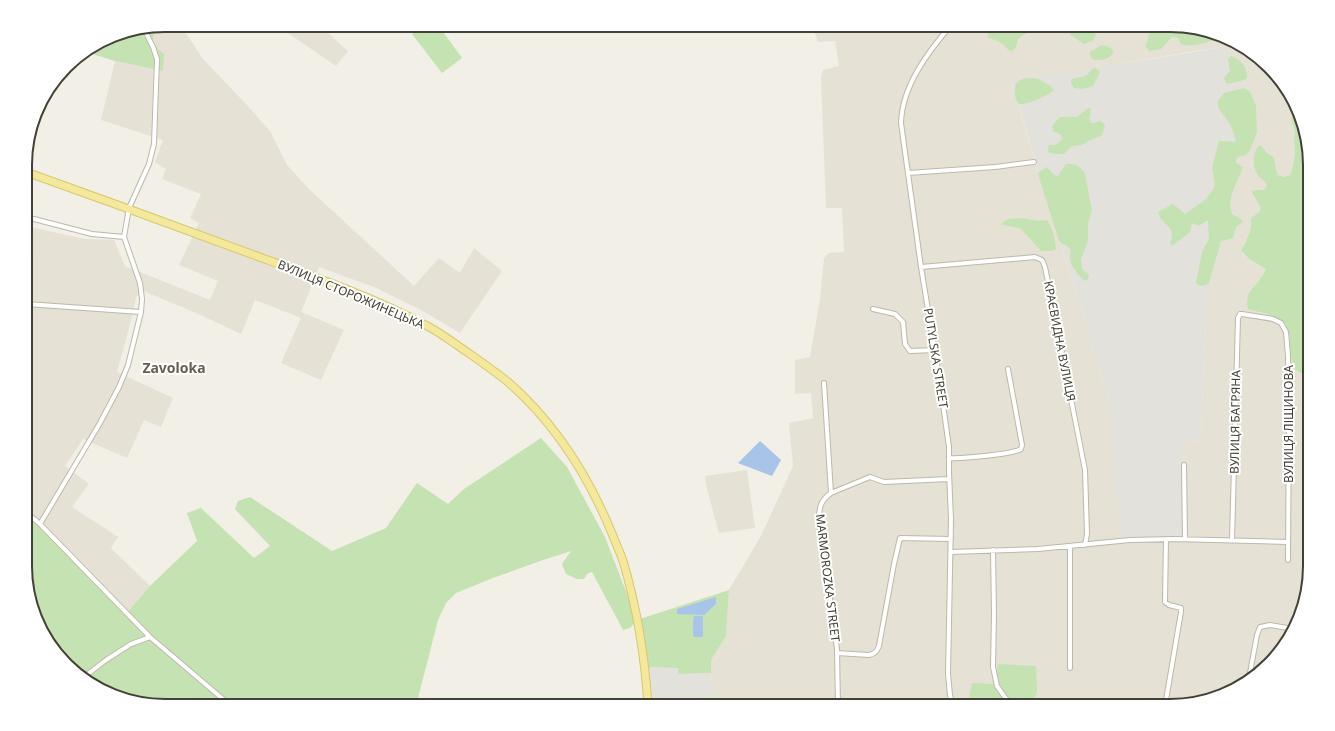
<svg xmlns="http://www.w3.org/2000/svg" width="1335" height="731" font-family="'Noto Sans',sans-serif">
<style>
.residential{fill:#e5e2d5;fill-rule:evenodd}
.industrial{fill:#e3e1db}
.green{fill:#c5e2b2}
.water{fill:#a8c4e9}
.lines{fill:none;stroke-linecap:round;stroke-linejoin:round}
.street-casing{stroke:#bcb8aa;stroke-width:6}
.primary-casing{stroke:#d7c76e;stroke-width:9}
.street{stroke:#fff;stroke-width:4}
.primary{stroke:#f4e89c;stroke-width:7}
.labels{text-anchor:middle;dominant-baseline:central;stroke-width:4;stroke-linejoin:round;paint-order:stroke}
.street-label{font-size:12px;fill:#434036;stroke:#fff}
.quarter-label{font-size:14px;font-weight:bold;fill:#655f4e;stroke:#fff}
.rim{fill:none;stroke:#434036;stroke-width:2}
</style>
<rect width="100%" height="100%" fill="#f1efe6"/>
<!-- residential -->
<path class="residential" d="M276,25H319L348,51L336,66Z
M812,25H995L987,35L991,39L1003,44L1008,50H1014L1021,37L1030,33L1048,30L1059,25H1170L1240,44L1286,88L1296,115H1293L1291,119L1295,132L1294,139L1295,153L1292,170L1291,174L1289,176L1284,177L1279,176L1276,172L1274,157L1267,153L1262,146L1256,173L1267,183V186L1266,189L1253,197L1260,204V210L1250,224V232L1249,237L1244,243L1242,253L1249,259L1266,269L1265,273L1251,289L1248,309L1271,314L1278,318L1285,325L1288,332L1291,355L1295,370L1298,373L1310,375V575L1291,636L1240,687L1179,706H706L710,702L711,660L726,636L729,590L761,536L793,466L789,423L813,418L811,393L795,394V360L810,357L820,299L824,258L829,253L844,252L842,208H826L821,77L823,70L839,66L835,41L818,42ZM1225,46L1247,87L1253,104L1232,180L1205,263L1206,327L1204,354L1201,440L1181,443L1121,538L1109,401L1011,82Z
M166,26H181L203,59L246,104L270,131L287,165L310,190L414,286L439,258L460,273L474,248L502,271L460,333L419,309L374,287L319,267L301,312L344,330L321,380L281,363L301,318L255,300L241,334L194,312L143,291L136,297L131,321L117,372L173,398L161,427L144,420L127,458L83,439L65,466L89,484L72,507L118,537L111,548L150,586L128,613L26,515V226L84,239L114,240L125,266L210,300L218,281L179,265L199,223L190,218L201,194L162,179L166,169L155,162L163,140L101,120L115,61L163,71L152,45V35L158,28Z
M747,470L755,528L719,533L707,489L705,476Z"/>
<!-- industrial -->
<path class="industrial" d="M1225,46L1247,87L1253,104L1232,180L1205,263L1209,282L1204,354L1201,440L1181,443L1184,537L1120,538L1109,401L1011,81L1188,53Z
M646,667L678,668L679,674L711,673L710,702L706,706H652Z"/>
<!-- green -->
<path class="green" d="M165,25H190C171,26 154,20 152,45L164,54L163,71L115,61L86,52L112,36Z
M425,25H438L462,58L442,73L412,34Z
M995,25H1059C1046,33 1034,29 1022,36C1016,40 1018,48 1012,51L1008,50L1003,44L987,37L989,31Z
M1159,25H1170L1217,38C1210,43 1188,48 1181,44L1178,38L1172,37L1161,49L1149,51L1145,46L1148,40V35Z
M1071,31L1082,33L1092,32L1097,34L1092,41L1084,44L1070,35V34Z
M1102,45L1110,47L1114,51C1110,60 1101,61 1092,59L1090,54V52Z
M1231,56C1240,58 1248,68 1247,78L1244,80L1227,84L1224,78L1230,71L1228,59Z
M1093,68L1097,69L1100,72L1093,86L1083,89L1074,88L1071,83V80L1075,78L1086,76Z
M1034,78C1040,79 1052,86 1054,90C1048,96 1027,105 1019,104C1014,99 1014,90 1016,84C1020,78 1027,78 1034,78Z
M1244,88L1250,92L1256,106L1257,133L1250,150L1246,155L1238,157L1236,159V163L1243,167C1239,180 1225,200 1232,214L1242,220L1243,222L1236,227L1233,238L1221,241L1209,283C1205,287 1199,286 1196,283L1202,252L1209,239L1208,221H1206L1199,226L1192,223L1190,232L1172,246L1170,244C1171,241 1172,238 1172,234C1171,225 1161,224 1158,212L1173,204L1185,214L1205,200L1213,190L1215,184L1212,168L1219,141H1223L1234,142L1236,140L1230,124L1219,109L1217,102L1224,93Z
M1090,108C1092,111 1088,117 1090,122L1092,123L1101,121L1105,125L1103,133L1101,136L1088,141L1082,145L1072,146L1064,154H1054L1048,152L1049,145H1056L1062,139L1061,135L1053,131L1052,126L1060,117H1077L1087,109Z
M1293,115H1296L1310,156V375C1306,374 1301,374 1298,372C1289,367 1291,339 1288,330C1287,326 1283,323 1280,321C1271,312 1259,313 1248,309C1243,289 1260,285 1266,269L1249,259L1241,251L1250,232L1251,218C1253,216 1256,215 1259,212C1264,205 1253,200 1252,191L1255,190H1264L1267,186C1266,180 1260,179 1257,174C1252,166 1253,153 1258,146H1262L1267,153L1274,157L1276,169L1278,175L1284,177L1290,175L1292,170L1295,153L1294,139L1295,132L1291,119Z
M1066,164C1074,163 1081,166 1085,174L1092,211L1088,223V241L1081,259L1082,269L1088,274L1089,277L1088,279L1085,281C1079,277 1071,266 1070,259C1069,255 1072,252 1070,249C1068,245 1062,245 1059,241L1038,174L1039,172L1047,167L1054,175L1058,176Z
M1022,218L1038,221L1047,220C1052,227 1056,241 1056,249L1051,251H1041L1020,228L1002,225L1003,222L1009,219Z
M541,438L567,467L605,537L637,620L729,590L726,636L711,660V673L678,674V668L646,667L636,621L630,628L623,630L592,572L588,573L584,579H577L566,574L562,564L571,551L543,560L493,578L456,593L446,603L438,620L416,706H165L95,687L49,643L26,584V515L128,612L150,586L197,541L187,513L201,508L254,558L270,546L235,509L238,501L250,497L332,551L386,528L417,483L448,504L464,489Z
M998,664L1036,666L1037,691L1032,706H969L968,702L972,683L994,684Z"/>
<!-- water -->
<path class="water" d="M760,441L781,460L772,476L738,463Z
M716,597V604L704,615L677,614V609Z
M694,616H703V637H694L693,634V621Z"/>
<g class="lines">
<defs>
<path id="street" d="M951,25C928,52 902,86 901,123L921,267L940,383L949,447V472L951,519L948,674L950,695L953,706
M908,173L995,167L1034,162
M34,219L92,234L124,237
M921,267L1035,257L1042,260L1045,267L1085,470L1087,534L1085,545
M26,304L141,312
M873,309L895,314L903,322L905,344L910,351L935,350
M824,383L831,493C821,500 819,507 819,519L837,649L838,706
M949,458C961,459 1014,454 1021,449L1022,445L1008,369
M1184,465L1185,539
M831,493L870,477L884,482L949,479
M26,512L40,524L150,637L231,706
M40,524L100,423L119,387L128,365L141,312L142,299L140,283L124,237L129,208L149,164L154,144L157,59L153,47L144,29
M1232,540L1238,318L1240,314H1242L1273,319L1281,323L1286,332L1288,356L1289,409L1288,560
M1070,546V668
M993,550L994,614L993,667L997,686L1009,703L1013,706
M951,552L1038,549L1130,540L1175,539L1288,542
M837,653L869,655C875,654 877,651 879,646L894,564L900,538L951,539
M84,677L106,660L131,644L150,637
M1249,678L1257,635L1260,627L1270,625L1293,629
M1165,706L1181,612V608L1169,605L1165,602L1166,539"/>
<path id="primary" d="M26,172C105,200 183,229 262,258C318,278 378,299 431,328C440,333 448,339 457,345C474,357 492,369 508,382C555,423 590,479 613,536C616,544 620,552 623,561C637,608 645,657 648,706"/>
</defs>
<!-- street casing -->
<use href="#street" class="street-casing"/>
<!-- primary casing -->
<use href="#primary" class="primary-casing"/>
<!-- street -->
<use href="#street" class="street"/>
<!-- primary -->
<use href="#primary" class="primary"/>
</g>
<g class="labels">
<!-- street labels -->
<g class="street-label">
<text transform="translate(351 294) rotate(23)">ВУЛИЦЯ СТОРОЖИНЕЦЬКА</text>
<text transform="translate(1060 341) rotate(79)">КРАЄВИДНА ВУЛИЦЯ</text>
<text transform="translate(936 358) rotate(81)">PUTYLSKA STREET</text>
<text transform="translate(1235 422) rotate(-89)">ВУЛИЦЯ БАГРЯНА</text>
<text transform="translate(1288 424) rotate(-90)">ВУЛИЦЯ ЛІЩИНОВА</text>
<text transform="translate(828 578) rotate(83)">MARMOROZKA STREET</text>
</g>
<!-- quarter labels -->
<g class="quarter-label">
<text x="174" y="367">Zavoloka</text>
</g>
</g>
<!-- crop -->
<path d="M0 0H1335V731H0ZM165 32H1170A133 133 0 0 1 1303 165V566A133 133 0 0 1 1170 699H165A133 133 0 0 1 32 566V165A133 133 0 0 1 165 32Z" fill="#fff" fill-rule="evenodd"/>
<path class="rim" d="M165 32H1170A133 133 0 0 1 1303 165V566A133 133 0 0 1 1170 699H165A133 133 0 0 1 32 566V165A133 133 0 0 1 165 32Z"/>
</svg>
